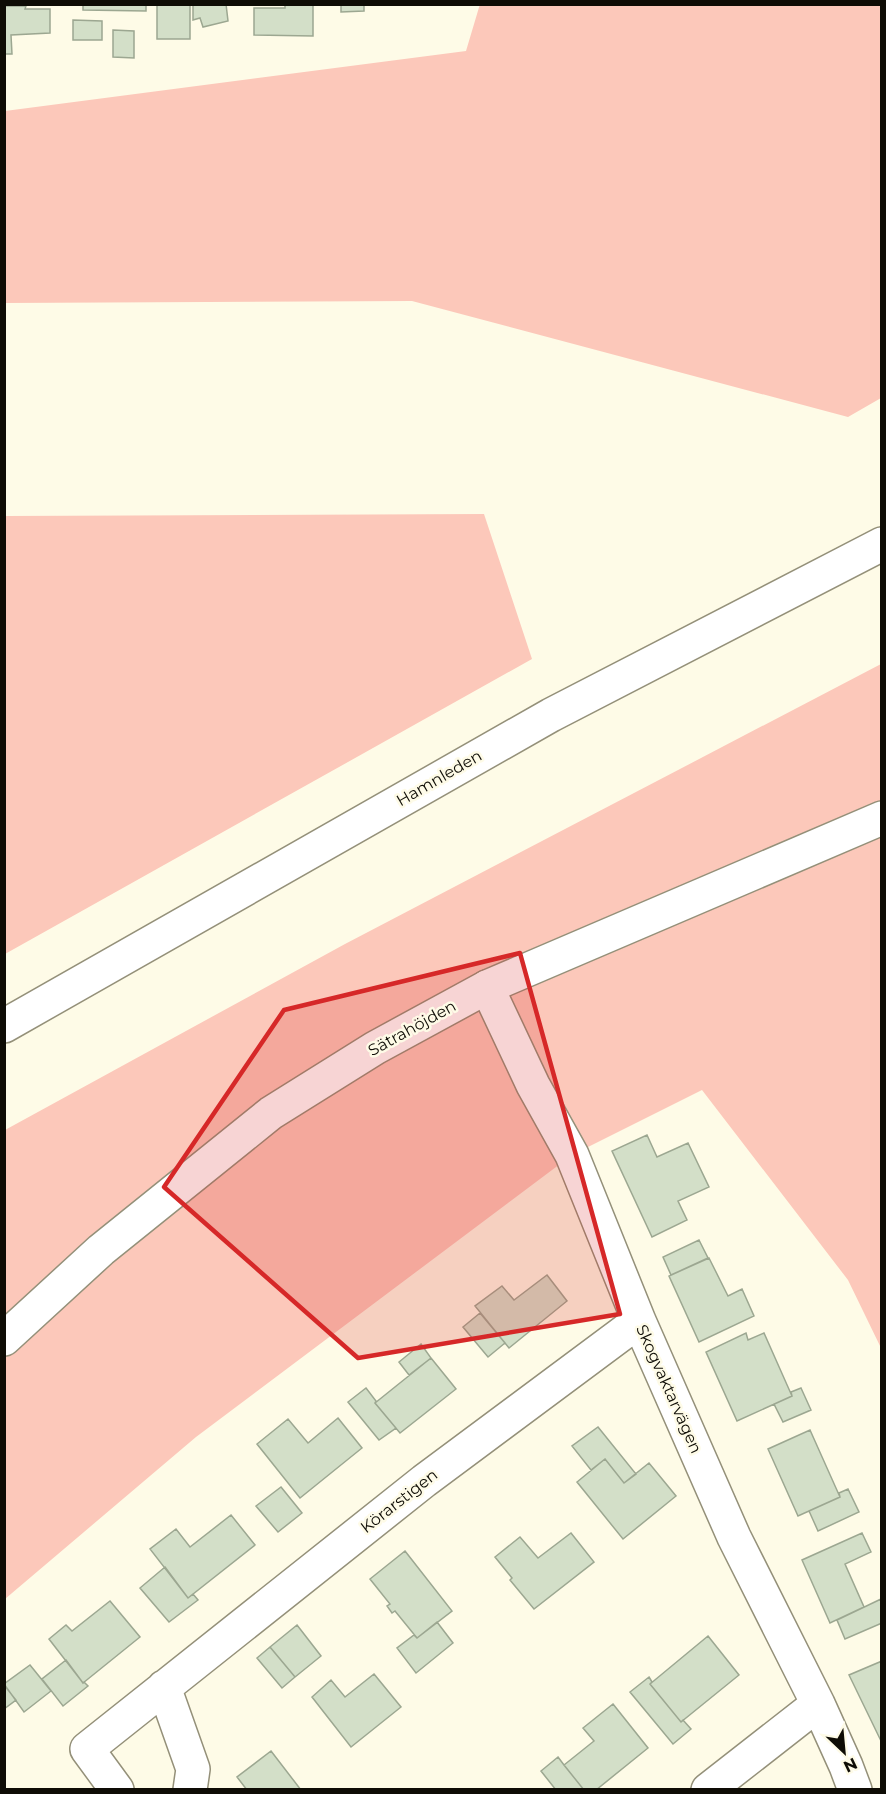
<svg xmlns="http://www.w3.org/2000/svg" width="886" height="1794" font-family="Montserrat,sans-serif">
<style>
.green{fill:#fcc8ba}
.building{fill:#d3dfc8;stroke:#9ca791;stroke-width:1.5}
.lines{fill:none;stroke-linecap:round;stroke-linejoin:round}
.street-casing{stroke:#949079;stroke-width:36}
.secondary-casing{stroke:#949079;stroke-width:36}
.street{stroke:#fff;stroke-width:33}
.secondary{stroke:#fff;stroke-width:33}
.marked{fill:#d62828;fill-opacity:0.2;stroke:#d62828;stroke-width:4.5;stroke-linejoin:round}
.labels{text-anchor:middle;dominant-baseline:central;stroke-width:5;stroke-linejoin:round;paint-order:stroke}
.street-label{font-size:16px;fill:#0e0c05;stroke:#fefbe7}
</style>
<rect width="100%" height="100%" fill="#fefbe7"/>
<!-- green -->
<path class="green" d="M480,4L881,5V398L848,417L412,301L5,303V111L466,51Z
M484,514L532,659L5,954V516Z
M881,664V1348L848,1280L702,1090L572,1155L196,1437L5,1599V1130L345,944Z"/>
<!-- building -->
<path class="building" d="M83,4H146V11L83,10Z
M157,4H190V39H157Z
M193,4H226L228,21L203,27L200,18L193,20Z
M285,4H313V36L254,35V8H285Z
M341,4H364V11L341,12Z
M4,6H26L25,9H50V33L11,35L12,54H4Z
M73,20L102,21V40H73Z
M113,30L134,31V58L113,57Z
M647,1135L657,1157L688,1143L709,1187L678,1201L687,1220L652,1237L612,1151Z
M699,1240L708,1258L671,1275L663,1257Z
M709,1258L728,1296L742,1289L754,1316L699,1342L669,1276Z
M547,1275L567,1301L509,1348L475,1306L502,1286L514,1300Z
M480,1313L505,1343L488,1357L463,1327Z
M746,1333L748,1340L764,1333L792,1396L737,1421L706,1352Z
M421,1344L431,1358L409,1375L399,1362Z
M431,1358L456,1389L400,1433L375,1403Z
M366,1388L376,1401L375,1403L396,1428L379,1440L348,1402Z
M801,1388L811,1410L783,1422L774,1404L792,1396L791,1392Z
M338,1418L362,1448L300,1498L257,1444L288,1419L308,1443Z
M598,1427L636,1474L624,1483L605,1459L591,1470L572,1446Z
M810,1430L840,1497L798,1516L768,1449Z
M605,1459L624,1483L649,1463L676,1496L623,1539L577,1482Z
M281,1487L302,1513L278,1532L256,1506Z
M848,1489L859,1512L818,1531L809,1511L840,1497L839,1493Z
M231,1515L255,1545L188,1598L150,1549L176,1529L190,1547Z
M571,1533L594,1562L534,1609L510,1580L512,1578L495,1557L520,1537L538,1558Z
M862,1533L871,1552L845,1564L864,1607L830,1623L802,1560Z
M405,1551L452,1611L417,1638L395,1611L392,1613L387,1606L390,1604L370,1579Z
M165,1567L188,1598L193,1594L198,1600L169,1622L140,1588Z
M881,1599L882,1623L845,1639L837,1620Z
M110,1601L140,1637L83,1683L49,1639L66,1625L72,1631Z
M437,1622L453,1643L416,1673L397,1648L414,1635L417,1638Z
M297,1625L321,1656L295,1677L270,1647Z
M708,1636L739,1675L681,1722L650,1684Z
M270,1647L295,1677L282,1688L257,1658Z
M66,1660L83,1683L84,1682L88,1686L63,1706L42,1679Z
M882,1661V1743L849,1675Z
M30,1665L51,1691L24,1712L4,1684Z
M374,1674L401,1707L351,1747L312,1697L331,1680L345,1697Z
M649,1677L652,1682L650,1684L681,1722L683,1720L691,1729L673,1744L630,1692Z
M4,1685L16,1700L4,1709Z
M613,1704L648,1748L596,1790H584L564,1765L594,1741L583,1728Z
M271,1751L301,1790H247L237,1777Z
M558,1757L564,1765L584,1790H556L541,1771Z"/>
<g class="lines">
<defs>
<path id="street" d="M487,987L533,1085L572,1155L639,1321L734,1537L818,1704L846,1766L855,1790
M164,1687L193,1769L190,1790
M117,1790L87,1749L424,1481L639,1321
M708,1790L818,1704"/>
<path id="secondary" d="M4,1026L551,715L882,544
M4,1339L101,1250L271,1113L375,1048L487,987L882,818"/>
</defs>
<!-- street casing -->
<use href="#street" class="street-casing"/>
<!-- secondary casing -->
<use href="#secondary" class="secondary-casing"/>
<!-- street -->
<use href="#street" class="street"/>
<!-- secondary -->
<use href="#secondary" class="secondary"/>
</g>
<!-- marked area -->
<path class="marked" d="M520,953L620,1314L358,1358L164,1187L284,1010Z"/>
<g class="labels">
<!-- street labels -->
<g class="street-label">
<text transform="translate(439 778) rotate(-30)">Hamnleden</text>
<text transform="translate(412 1028) rotate(-29)">Sätrahöjden</text>
<text transform="translate(669 1389) rotate(66)">Skogvaktarvägen</text>
<text transform="translate(399 1501) rotate(-38)">Körarstigen</text>
</g>
</g>
<!-- border -->
<rect width="886" height="1794" fill="none" stroke="#0e0c05" stroke-width="12"/>
<!-- north arrow -->
<g transform="translate(844 1752) rotate(154)" stroke="#fefbe7" stroke-width="4.5" paint-order="stroke">
<path d="M0-4.5L10 22L0 15L-10 22Z" fill="#0e0c05"/>
<text y="-9" font-size="16" font-weight="bold" text-anchor="middle" fill="#0e0c05">N</text>
</g>
</svg>
